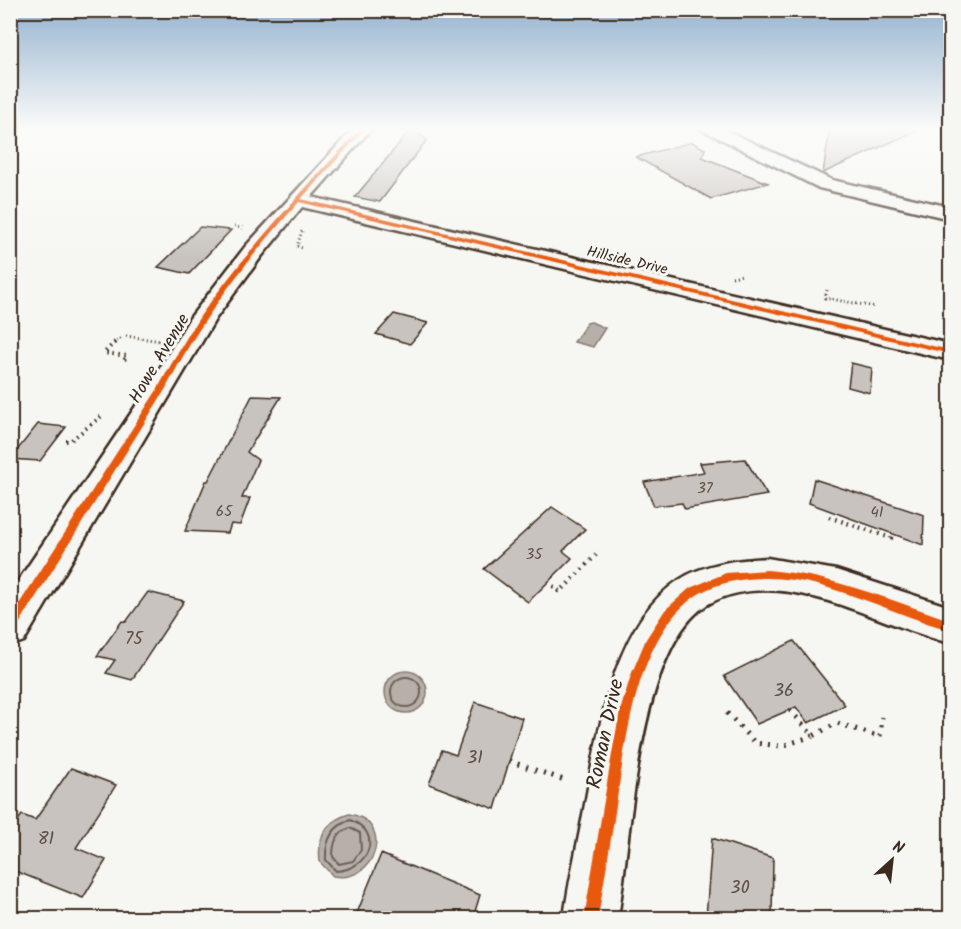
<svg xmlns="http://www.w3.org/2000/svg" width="961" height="929" font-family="Kalam,sans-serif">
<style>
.water{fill:#b6b0a9;stroke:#857a71;stroke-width:1.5}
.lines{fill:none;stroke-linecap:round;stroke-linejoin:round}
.shore{stroke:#6c6056;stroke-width:2}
.building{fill:#c8c3be;stroke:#3b2a1e;stroke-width:1.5}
.minor-casing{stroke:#3b2a1e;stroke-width:5}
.path-far4{stroke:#3b2a1e;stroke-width:2;stroke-dasharray:1 2;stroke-linecap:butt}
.path-far3{stroke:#3b2a1e;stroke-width:3;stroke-dasharray:1 3;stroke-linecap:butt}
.path-far2{stroke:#3b2a1e;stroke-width:4;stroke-dasharray:1.5 4.5;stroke-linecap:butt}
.path-far1{stroke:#3b2a1e;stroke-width:4.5;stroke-dasharray:1.5 5;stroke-linecap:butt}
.path{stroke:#3b2a1e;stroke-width:5;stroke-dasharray:2 7;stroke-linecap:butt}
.minor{fill:#f6f6f2;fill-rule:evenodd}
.cycleway-casing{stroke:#f6f6f2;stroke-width:4}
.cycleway{fill:#e8590c;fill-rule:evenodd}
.labels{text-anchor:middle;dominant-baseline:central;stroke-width:6;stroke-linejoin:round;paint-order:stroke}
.far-street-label{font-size:15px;fill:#3b2a1e;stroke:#f6f6f2}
.number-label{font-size:15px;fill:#5e5046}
.street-label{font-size:18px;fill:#3b2a1e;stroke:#f6f6f2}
.near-number-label{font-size:18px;fill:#5e5046}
.near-street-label{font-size:21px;fill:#3b2a1e;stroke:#f6f6f2}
</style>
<rect width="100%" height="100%" fill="#f6f6f2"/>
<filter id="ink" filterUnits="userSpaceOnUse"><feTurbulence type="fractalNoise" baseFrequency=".0167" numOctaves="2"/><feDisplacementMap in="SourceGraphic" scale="12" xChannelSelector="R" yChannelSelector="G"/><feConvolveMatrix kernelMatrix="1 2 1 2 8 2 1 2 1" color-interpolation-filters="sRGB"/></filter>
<g filter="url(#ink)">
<!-- water -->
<path class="water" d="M591,322L605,328L593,347L574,342L587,323Z
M385 692a21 21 0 1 1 42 0a21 21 0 1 1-42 0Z
M349,814C394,820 378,884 333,876L320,862C317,838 326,821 349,814Z"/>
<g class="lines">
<!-- shore -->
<path class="shore" d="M391 692a15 15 0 1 1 30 0a15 15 0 1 1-30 0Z
M350,820C385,833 368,870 336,871L326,860C325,841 331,827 350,820Z
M350,828L360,833L361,850L353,861L339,864L333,857C333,843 336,833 350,828Z"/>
</g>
<!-- building -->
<path class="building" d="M412,128L427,140L380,202L355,197Z
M830,128H922L823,173Z
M692,142L705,149L702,157L768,183L711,199L636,157Z
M200,227L231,230L189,274L158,267Z
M394,314L428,323L410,344L376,334Z
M851,363L872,368L870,393L848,387Z
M252,396L281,397L247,452L258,460L242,498H250L240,525L231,524L228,533L185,531L206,481H208Z
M38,424L66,427L40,461L10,459Z
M745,459L767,495L685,509L682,503L654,506L644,482L704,472L700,463Z
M814,479L924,515L923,545L809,503Z
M552,507L585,529L563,551L572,558L528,602L484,569Z
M148,592L184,601L132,680L106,673L115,660L97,656L122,621L126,622Z
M794,641L845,705L808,723L796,707L757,724L724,676Z
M475,702L522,718L495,809L429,784L442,750L456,755Z
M71,768L116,785L76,848L106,860L83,898L10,869V831L22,815L35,820Z
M712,838L773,858L772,918H706Z
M381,854L480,895L473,918H355Z"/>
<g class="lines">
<defs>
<path id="minor" d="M354,128H372L311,197L950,344V360L302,207L261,257L216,318L24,641L10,646V593L148,388L190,318L245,247Z
M699,128H721L832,180L950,207V219L819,188Z
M767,558L836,570L950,607V643C896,629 846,601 790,592C764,588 734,590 710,603C637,643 631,841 618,918H564C568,886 576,852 582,820C597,744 609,626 679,580C705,563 737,560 767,558Z"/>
</defs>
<!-- minor casing -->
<use href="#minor" class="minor-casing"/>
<!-- path-far4 -->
<path class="path-far4" d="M93,131L91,129L96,128"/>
<!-- path-far3 -->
<path class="path-far3" d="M234,227L244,228
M302,231L297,246L302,248
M732,277L742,275
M827,290L825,298L876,307
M126,336L161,341
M114,344L122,336"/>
<!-- path-far2 -->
<path class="path-far2" d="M115,342L104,353L127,356L122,363
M66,441H70L103,415"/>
<!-- path-far1 -->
<path class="path-far1" d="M829,517L891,538L890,534
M548,582L559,591L562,590L596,555"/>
<!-- path -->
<path class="path" d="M790,710L813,736L837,723L880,737L882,717
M727,713L755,743L782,746L813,736
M509,761L567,781"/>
<!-- minor -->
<use href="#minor" class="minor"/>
<defs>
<path id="cycleway" d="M361,128H366L301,199L950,350V354L299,202C266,239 234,277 207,318C191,341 178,365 165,390L14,632L10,633V618L157,390C171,364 185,339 201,315C249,248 305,188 361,128Z
M767,570C831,575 890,600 950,620V630C890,614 832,579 767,578C744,578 717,582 697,595C639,634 628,728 618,792C612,834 605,876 598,918H584L613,748L620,711L631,675L646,639L665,610L690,588L726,573Z"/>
</defs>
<!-- cycleway casing -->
<use href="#cycleway" class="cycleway-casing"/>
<!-- cycleway -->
<use href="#cycleway" class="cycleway"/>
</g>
</g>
<!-- sky -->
<linearGradient id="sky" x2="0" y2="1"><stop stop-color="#94b2cf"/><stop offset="0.5" stop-color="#fbfbf9"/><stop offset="1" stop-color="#fbfbf9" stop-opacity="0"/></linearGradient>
<rect width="961" height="258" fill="url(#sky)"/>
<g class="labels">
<!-- far-street labels -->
<g class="far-street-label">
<text transform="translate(627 261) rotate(13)">Hillside Drive</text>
</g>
<!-- number labels -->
<g class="number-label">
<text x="705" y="489">37</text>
<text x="224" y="512">65</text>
<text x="877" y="513">41</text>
<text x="534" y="555">35</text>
</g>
<!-- street labels -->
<g class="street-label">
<text transform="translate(160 359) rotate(-59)">Howe Avenue</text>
</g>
<!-- near-number labels -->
<g class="near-number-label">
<text x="134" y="639">75</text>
<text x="784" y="691">36</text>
<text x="475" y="758">31</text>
<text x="46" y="839">81</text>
<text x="740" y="888">30</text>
</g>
<!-- near-street labels -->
<g class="near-street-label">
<text transform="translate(606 734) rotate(-78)">Roman Drive</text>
</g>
</g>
<!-- margin -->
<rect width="961" height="929" fill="none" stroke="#f6f6f2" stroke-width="36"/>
<rect x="18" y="18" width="925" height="893" fill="none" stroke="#3b2a1e" stroke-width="2" filter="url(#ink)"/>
<!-- north arrow -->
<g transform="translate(892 860) rotate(27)" stroke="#f6f6f2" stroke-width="4.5" paint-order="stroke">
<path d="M0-4.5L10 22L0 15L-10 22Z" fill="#3b2a1e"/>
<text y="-9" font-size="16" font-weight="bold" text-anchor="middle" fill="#3b2a1e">N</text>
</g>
</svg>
